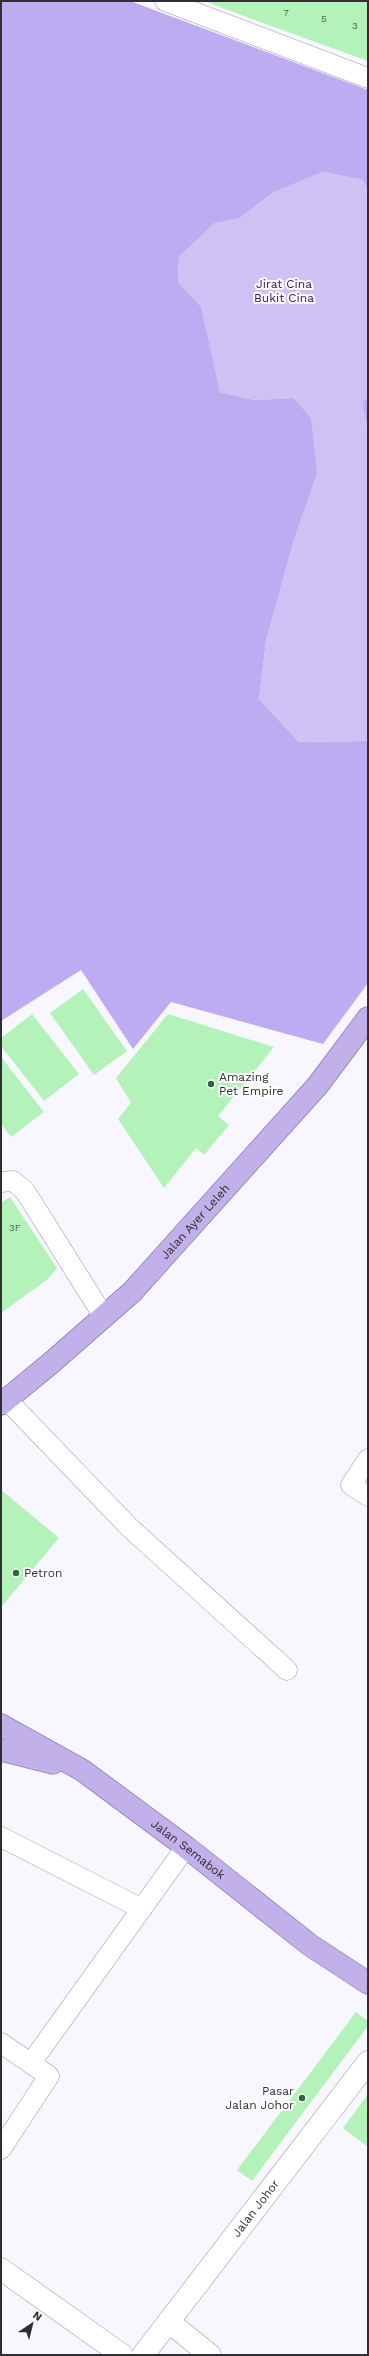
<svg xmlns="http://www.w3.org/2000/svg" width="369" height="2356" font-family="'Work Sans',sans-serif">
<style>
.green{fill:#cec2f5}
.forest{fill:#beacf3}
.building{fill:#b3f2b9}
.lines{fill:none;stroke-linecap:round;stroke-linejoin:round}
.service-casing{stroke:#9795a0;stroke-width:21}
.minor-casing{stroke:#9795a0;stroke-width:23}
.primary-casing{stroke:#7360a0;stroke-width:23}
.service{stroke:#fff;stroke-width:20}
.minor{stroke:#fff;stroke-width:22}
.primary{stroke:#c1b0ea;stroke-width:22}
.poi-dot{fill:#2c6d37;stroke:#fff;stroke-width:1.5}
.labels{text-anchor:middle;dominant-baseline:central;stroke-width:4;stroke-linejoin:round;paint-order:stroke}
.number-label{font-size:10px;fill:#505f54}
.park-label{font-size:12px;fill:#321262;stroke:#fff}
.poi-label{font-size:12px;fill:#2f2e32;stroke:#fff;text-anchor:start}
.street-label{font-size:12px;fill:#2f2e32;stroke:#fff}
</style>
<rect width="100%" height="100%" fill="#f8f6fe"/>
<!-- green -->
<path class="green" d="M323,172L363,180L368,192V396L362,403L368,432V741L299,742L259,699L266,641L293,543L317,474L293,398L255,400L220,392L211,354L178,283L179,257L214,222L240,218L274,192Z"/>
<!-- forest -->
<path class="forest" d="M1,1H130L368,90V192L363,180L323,172L274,192L240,218L214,223L179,257L178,283L201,307L220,392L255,400L293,398L311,418L317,474L293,543L266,641L259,699L299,742L368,741V983L323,1044L171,1002L133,1049L81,970L1,1021Z
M368,396V432L362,403Z"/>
<!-- building -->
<path class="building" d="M204,1H368V61L263,23Z
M83,989L127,1051L94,1075L50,1013Z
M32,1014L79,1074L44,1101L1,1046V1038Z
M168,1014L274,1047L218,1116L229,1125L204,1155L196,1148L164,1188L118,1119L131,1103L116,1078Z
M1,1057L44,1112L11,1137L1,1124Z
M10,1197L57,1268L48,1279L1,1313V1203Z
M1,1490L59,1538L1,1607Z
M356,2012L368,2021V2026L252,2181L237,2170Z
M368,2094V2147L343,2128Z"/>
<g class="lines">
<defs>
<path id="service" d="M165,1L368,78
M1,1182L13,1181L25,1191L104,1317
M6,1399L129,1527L287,1670
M368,1459L351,1485L368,1496
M1,1837L142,1909
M1,2043L49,2076L1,2149
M31,2063L186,1847"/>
<g id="minor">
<path d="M1,2269L122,2355"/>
<path d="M169,2322L210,2355"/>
<path id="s1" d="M143,2355L368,2062"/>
</g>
<g id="primary">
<path id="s2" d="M1,1404L51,1363L132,1292L318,1085L368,1018"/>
<path id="s3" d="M1,1725L82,1770L186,1847L310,1945L368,1983"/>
<path d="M1,1750L53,1763"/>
</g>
</defs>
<!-- service casing -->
<use href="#service" class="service-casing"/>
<!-- minor casing -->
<use href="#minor" class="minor-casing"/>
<!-- primary casing -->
<use href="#primary" class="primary-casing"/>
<!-- service -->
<use href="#service" class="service"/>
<!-- minor -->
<use href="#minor" class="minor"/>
<!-- primary -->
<use href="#primary" class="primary"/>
</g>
<!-- markers -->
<g class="poi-dot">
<circle cx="211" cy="1084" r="4"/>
<circle cx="16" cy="1573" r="4"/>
<circle cx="302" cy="2098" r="4"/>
</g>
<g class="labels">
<!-- number labels -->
<g class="number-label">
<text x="286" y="12">7</text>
<text x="324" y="18">5</text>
<text x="355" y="25">3</text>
<text x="15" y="1227">3F</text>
</g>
<!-- park labels -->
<g class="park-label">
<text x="284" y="284">Jirat Cina<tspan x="284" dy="14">Bukit Cina</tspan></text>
</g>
<!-- poi labels -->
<g class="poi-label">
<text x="219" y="1077">Amazing<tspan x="219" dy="14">Pet Empire</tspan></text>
<text x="24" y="1573">Petron</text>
<text x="294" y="2091" text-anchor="end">Pasar<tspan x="294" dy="14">Jalan Johor</tspan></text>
</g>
<!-- street labels -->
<g class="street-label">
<text stroke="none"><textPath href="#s2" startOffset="267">Jalan Ayer Leleh</textPath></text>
<text stroke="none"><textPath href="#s3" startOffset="225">Jalan Semabok</textPath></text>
<text stroke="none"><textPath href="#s1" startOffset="185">Jalan Johor</textPath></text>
</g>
</g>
<!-- border -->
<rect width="369" height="2356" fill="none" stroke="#2f2e32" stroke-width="4"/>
<!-- north arrow -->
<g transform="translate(32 2324) rotate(35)" stroke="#ffffff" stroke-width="3" paint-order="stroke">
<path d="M0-3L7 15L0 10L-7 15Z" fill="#2f2e32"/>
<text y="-6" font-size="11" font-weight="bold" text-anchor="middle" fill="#2f2e32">N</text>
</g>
</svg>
